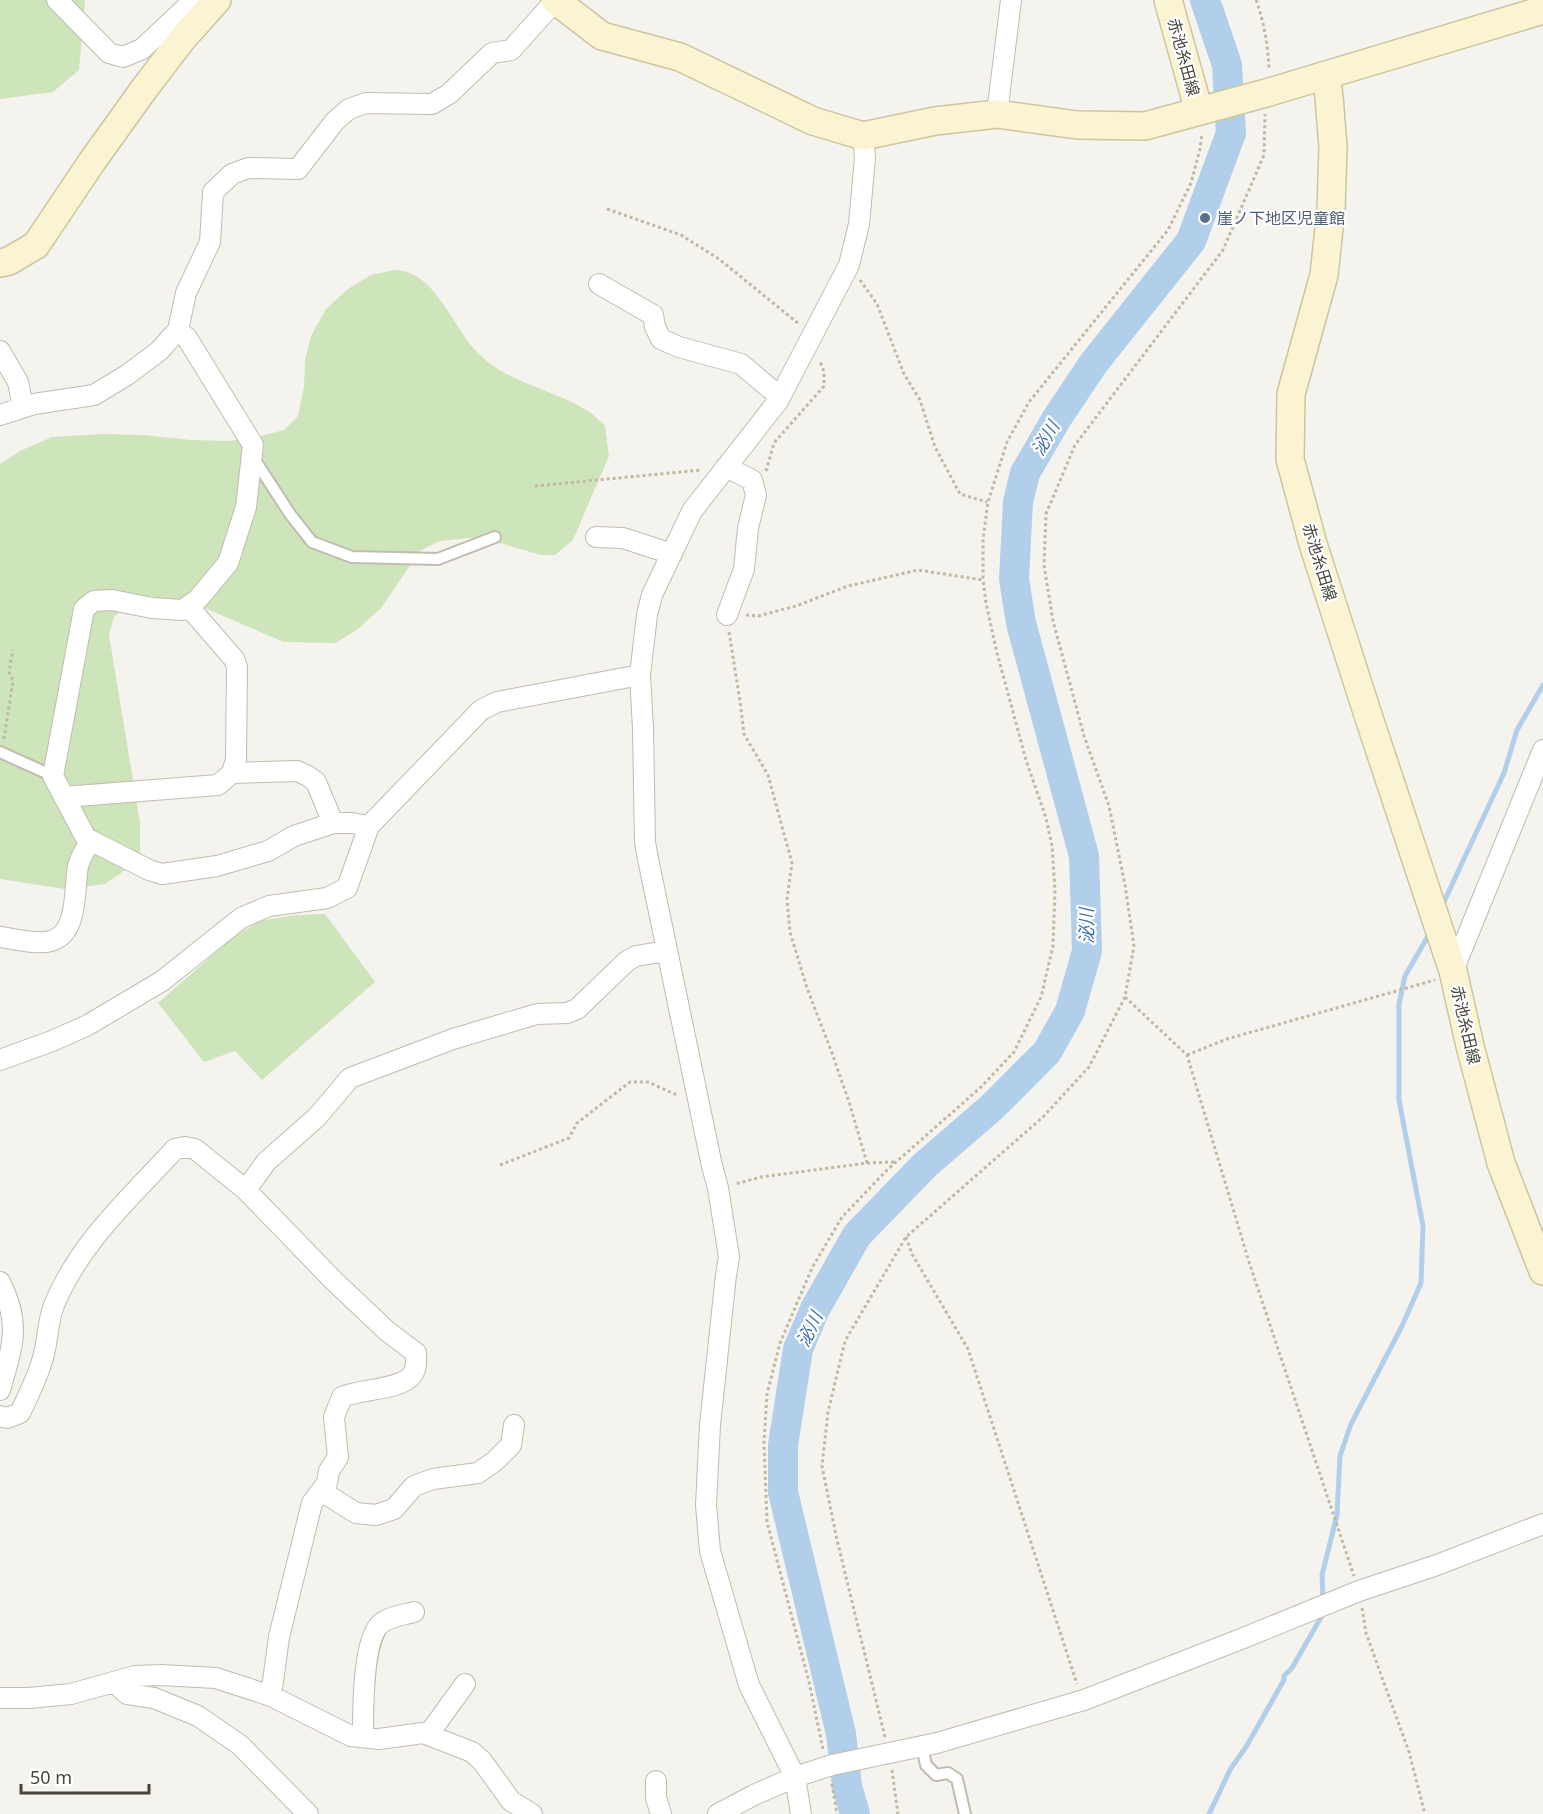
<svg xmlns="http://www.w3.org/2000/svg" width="1543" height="1814" font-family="'Noto Sans','Noto Sans JP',sans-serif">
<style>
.green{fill:#cee4ba}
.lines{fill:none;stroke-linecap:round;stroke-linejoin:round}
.stream{stroke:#b1ceea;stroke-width:5}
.river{stroke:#b1ceea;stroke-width:30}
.lane-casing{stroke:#c0bcb0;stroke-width:14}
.street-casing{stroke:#c0bcb0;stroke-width:22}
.secondary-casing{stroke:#ccc59f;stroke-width:30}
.path{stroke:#c0b8a3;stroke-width:3;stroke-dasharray:3 3;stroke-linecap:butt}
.lane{stroke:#fff;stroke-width:10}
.street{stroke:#fff;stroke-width:20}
.secondary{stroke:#faf4d2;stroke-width:27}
.service-dot{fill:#5c6f8a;stroke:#fff;stroke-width:2}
.labels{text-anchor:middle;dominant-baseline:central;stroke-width:4.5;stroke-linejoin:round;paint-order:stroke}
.street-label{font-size:16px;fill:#49453b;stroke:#fff}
.service-label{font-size:16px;fill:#4e5e75;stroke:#fff;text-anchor:start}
.water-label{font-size:18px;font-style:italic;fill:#3e73ab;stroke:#fff}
</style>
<rect width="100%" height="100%" fill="#f5f3ed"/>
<!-- green -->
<path class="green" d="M0,0H85L79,70L53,92L0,99Z
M395,270C436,271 453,329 479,354C509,384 553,389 588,411C594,415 600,421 605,426L609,456L573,540L555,555H541L503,544L469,538L440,541L420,551L381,608L358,629L336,643L284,642L200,606L150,596L132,601L114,617L109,635L140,822V856L131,866L105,884L65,889L0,879V464L20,451L52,437L103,434L143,435L191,440L229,441L257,437L284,430L298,416L304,387L305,360L311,336L326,309L348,289L371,275Z
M325,914L375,982L262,1080L235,1051L204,1062L158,1003L232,938L259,921L297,915Z"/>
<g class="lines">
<!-- stream -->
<path class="stream" d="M1442,906L1504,773L1517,730L1543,685
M1323,1599L1322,1575L1337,1515L1340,1456L1351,1424L1402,1326L1421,1283L1423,1226L1399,1100V1004L1405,976L1431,931
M1209,1814L1231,1768L1246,1747L1284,1680V1676L1292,1668L1324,1612"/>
<!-- river -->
<path class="river" d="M855,1814L847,1786L841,1734L783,1492V1445L798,1349L815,1309L857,1235L925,1165L991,1108L1047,1052L1070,1011L1087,951L1084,856L1021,623L1014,579L1018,502L1025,473L1057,418L1093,364L1191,241L1231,133L1227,65L1205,0"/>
<defs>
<path id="lane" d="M253,457L290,514L312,542L352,557L438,559L495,537
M0,752L53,776
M922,1746L926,1765L936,1775L948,1773L957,1779L965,1814"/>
<path id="street" d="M57,0L109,53L123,57L142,49L194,0
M997,114L1011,0
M599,284L653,315L655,327L661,339L679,347L741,364L780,397
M178,330L187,338L253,445L246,507L228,563L198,599L183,610L152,608L112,600L94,601L84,609L53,776L86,838L149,870L162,874L217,866L268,851L294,836L333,823H352L369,826
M0,351L18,382L23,407
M0,415L34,404L94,395L127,375L159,351L178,330L186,293L210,242L213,192L232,174L248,168L298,169L335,121L349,109L366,103L432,104L449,94L492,53L511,50L555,1
M726,467L752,480L756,495L748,528L744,569L727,615
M596,537L623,538L672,554
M232,773L297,771L308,776L316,782L333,823
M64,797L218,785L232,773L236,759L237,667L234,659L188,606
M0,937C15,939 36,945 51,941C79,933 74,888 78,866C81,856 85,849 91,841
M1453,971L1543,750
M0,1060L52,1041L88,1025L162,981L241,918L269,906L327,898L347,888L369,826L481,710L497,702L640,675
M246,1190L266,1162L317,1117L350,1078L453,1039L537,1014L567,1013L577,1009L627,961L636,956L666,951
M0,1282C22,1325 12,1347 0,1390
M0,1416L7,1418L20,1413C29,1394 39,1375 44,1354C48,1338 48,1320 54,1305C80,1242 130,1198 175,1149L185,1147L195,1149L246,1190L334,1281L387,1331L416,1353C416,1360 417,1369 412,1375C401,1390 360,1389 342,1397L334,1417L338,1457L329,1471L327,1483L312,1503L279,1637L271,1696
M321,1491L356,1513L376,1515L394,1509L414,1486L433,1479L478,1473L495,1461L511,1445L514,1425
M114,1682L127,1694L154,1698L198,1716L240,1745L308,1814
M0,1698H29L71,1694L135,1676L161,1675L216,1678L271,1696L351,1736L379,1739L423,1733L472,1752L482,1761L511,1801L532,1814
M428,1735L465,1684
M363,1737C363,1714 362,1634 383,1622C391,1616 404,1615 414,1612
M656,1781V1798L661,1814
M718,1814L754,1795L795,1777L832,1765L937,1743L1084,1700L1241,1639L1359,1591L1437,1565L1543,1524
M801,1814L795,1777L749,1685L710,1551L706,1505L710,1425L726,1275L729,1257L718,1188L712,1166L648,859L645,842L643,728L640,675L647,615L652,595L692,511L778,401L849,265L859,224L865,158L863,136"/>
<path id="secondary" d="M555,0L602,36L680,57L813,121L863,136L935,121L997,114L1077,125L1145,126L1266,93L1543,10
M1168,0L1199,111
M1326,75L1329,97L1333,147L1331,210L1324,275L1291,394L1290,459L1313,544L1369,718L1453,971L1470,1046L1501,1163L1543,1271
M0,263L9,261L36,245L91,163L144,89L183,38L217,0"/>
</defs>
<!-- lane casing -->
<use href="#lane" class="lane-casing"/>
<!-- street casing -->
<use href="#street" class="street-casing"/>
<!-- secondary casing -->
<use href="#secondary" class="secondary-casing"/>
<!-- path -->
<path class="path" d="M1256,0C1264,22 1268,45 1269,69
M607,209L681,235L719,259L799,324
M860,280L877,304L904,374L920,400L935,447L960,494L987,502
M766,471L774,443L824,386V372L820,361
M535,486L701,470
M746,615L758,616L796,606L848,586L918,570L983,580V539L988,502L1007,442L1029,402L1168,230L1191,183L1200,149L1202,134
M729,632L740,701L744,734L768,775L792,863L787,899L790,932L807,988L832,1053L850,1105L867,1163L761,1177L735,1184
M4,739L13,681L9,672L13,650
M1125,997L1187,1055L1249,1262L1354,1576
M1187,1055L1227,1039L1435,980
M867,1163L895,1162
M500,1165L569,1138L577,1123L630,1082H648L679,1096
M906,1237L912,1254L968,1349L1077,1684
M1362,1608L1366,1633L1409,1752L1425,1814
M885,1737L837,1540L822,1466L828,1412L845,1341L906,1237L1043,1117L1089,1067L1125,997L1134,946L1125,885L1109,806L1084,736L1053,621L1044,565L1046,514L1075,445L1223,250L1264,155L1265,114
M823,1749L809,1682L767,1522L764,1443L767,1394L780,1343L812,1268L842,1217L887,1170L981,1087L1014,1052L1041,997L1053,946L1055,890L1052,846L1046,818L1026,760L996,649L986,603L983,580
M892,1770L898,1814
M832,1784L837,1814"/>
<!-- lane -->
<use href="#lane" class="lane"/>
<!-- street -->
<use href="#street" class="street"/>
<!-- secondary -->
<use href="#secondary" class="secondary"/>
</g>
<!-- markers -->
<circle class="service-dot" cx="1205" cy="218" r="6"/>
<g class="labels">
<!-- street labels -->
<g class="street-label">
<text transform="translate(1184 57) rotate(75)">赤池糸田線</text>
<text transform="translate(1320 562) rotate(73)">赤池糸田線</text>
<text transform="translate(1466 1025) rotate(77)">赤池糸田線</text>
</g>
<!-- service labels -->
<g class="service-label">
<text x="1217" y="218">崖ノ下地区児童館</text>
</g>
<!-- water labels -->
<g class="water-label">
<text transform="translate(1045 438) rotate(-60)">泌川</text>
<text transform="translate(1086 926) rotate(-91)">泌川</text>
<text transform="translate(809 1329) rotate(-64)">泌川</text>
</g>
</g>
<!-- scale -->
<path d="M21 1784v9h128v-9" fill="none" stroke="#49453b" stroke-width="3"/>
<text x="30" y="1784" font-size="18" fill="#49453b" stroke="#ffffff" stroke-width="4.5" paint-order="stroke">50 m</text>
</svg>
